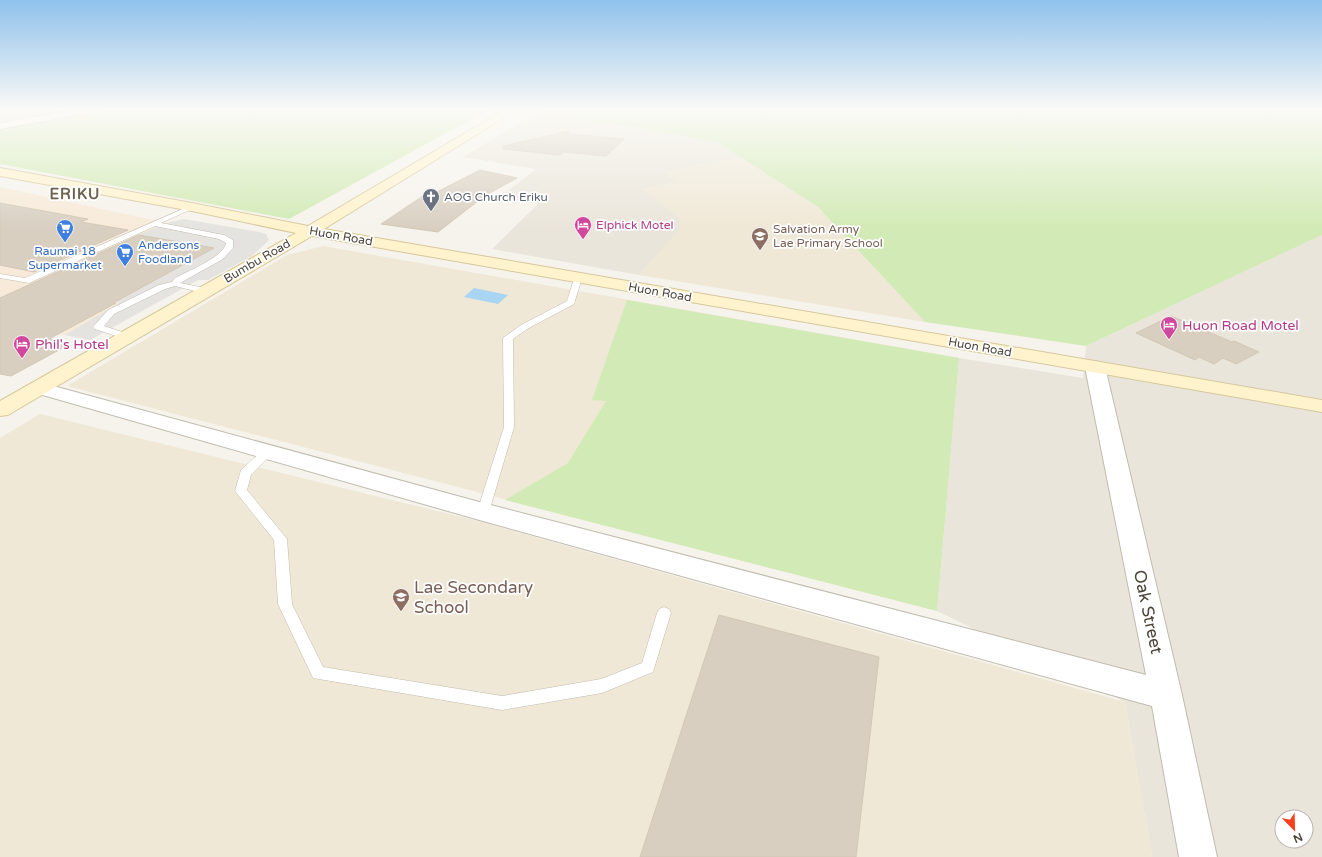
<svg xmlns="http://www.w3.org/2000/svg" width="1322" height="857" font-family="'Varela Round',sans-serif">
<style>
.residential{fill:#eae5da;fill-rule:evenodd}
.commercial{fill:#f7ead8}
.education{fill:#efe8d6}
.green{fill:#d2eab5}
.parking{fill:#e5e3e0}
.water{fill:#a9d4f2}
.building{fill:#d8cfc1;stroke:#d3c7b4}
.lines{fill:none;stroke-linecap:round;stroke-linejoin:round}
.lane-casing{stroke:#c2bbae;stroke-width:1}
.street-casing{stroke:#c2bbae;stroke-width:2}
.secondary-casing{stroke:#d6c79b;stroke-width:2}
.lane{fill:#fff;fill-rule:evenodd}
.street{fill:#fff;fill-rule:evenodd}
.secondary{fill:#fff3cd;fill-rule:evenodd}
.labels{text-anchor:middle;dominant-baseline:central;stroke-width:3.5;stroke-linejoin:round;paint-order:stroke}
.far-worship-label{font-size:12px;fill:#5b616d;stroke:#fff;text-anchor:start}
.far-hotel-label{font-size:12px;fill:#b23c85;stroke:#fff;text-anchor:start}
.far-education-label{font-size:12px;fill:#785e54;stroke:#fff;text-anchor:start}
.far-street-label{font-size:12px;fill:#4b4439;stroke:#fff}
.far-shop-label{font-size:12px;fill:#366cbe;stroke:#fff;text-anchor:start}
.hotel-label{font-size:14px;fill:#b23c85;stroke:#fff;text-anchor:start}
.far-district-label{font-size:15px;font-weight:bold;letter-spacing:1px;fill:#6e6250;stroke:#fff}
.near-education-label{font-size:17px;fill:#785e54;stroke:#fff;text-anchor:start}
.near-street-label{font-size:17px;fill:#4b4439;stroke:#fff}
</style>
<rect width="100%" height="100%" fill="#f6f3ec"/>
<!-- residential -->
<path class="residential" d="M0,109H94L0,126Z
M535,114L644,128L719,143L742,157L665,172L677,182L643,189L678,217L682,228L639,275L492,249L538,204L500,197L536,169L463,157Z
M1322,235V857H1152L1125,702L937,611L959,358L1083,378L1086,346ZM1282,817H1306V841H1282Z"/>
<!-- commercial -->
<path class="commercial" d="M0,187L116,212L240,239L90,340L65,335L0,320Z"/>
<!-- education -->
<path class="education" d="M742,157L818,207L925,322L639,275L681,228L678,217L642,189L677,182L665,172Z
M323,246L959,358L937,611L67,386L287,255Z
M40,414L478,521L1125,702L1152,857H0V438Z"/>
<!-- green -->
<path class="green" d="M114,109H490L289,219L0,164V130Z
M543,109H1322V235L1086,346L925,322L818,207L719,143L644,128L535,114Z
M627,300L959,358L937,611L505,500L568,463L606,401L592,400Z"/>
<!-- parking -->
<path class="parking" d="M184,219L259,232L266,234L269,240L252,256L208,280H198L90,340L65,335L119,303L117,300L212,248L138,235L167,223Z"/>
<!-- water -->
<path class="water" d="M474,288L508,295L498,304L464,297Z"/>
<!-- building -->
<path class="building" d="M568,131L569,134L624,139L606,156L564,152L560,155L503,149V146Z
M480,170L517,178L475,201H478L438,232L381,224L426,194L431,195Z
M0,203L88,219L81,222L128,230L34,272L0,265Z
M139,235L214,248L113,303H116L49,339L70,344L11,376L0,374V298Z
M1171,316L1232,342L1234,341L1259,352L1236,364L1223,358L1214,364L1199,357L1195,360L1136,333Z
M719,615L879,657L856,857H640Z"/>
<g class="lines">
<defs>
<path id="lane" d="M192,205L195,207L194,208L161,223L224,235L233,240V248L223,259L180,283L210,289L211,291L210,293L207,294L175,286L165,289L114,314L104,326L131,335L133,337L131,339H125L95,329L93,327L108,310L159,285L172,282L175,278C188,271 224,257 226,243L219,239L155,226L29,283L0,278V274L25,278Z
M575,276H581L582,278L574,304L527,329L513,339L514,427L489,512L487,515L483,517L479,515L477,512L504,427L503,338L521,325L567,301Z
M268,448L272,449L274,452L251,475L247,490L287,539L292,604L323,667L502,696L601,679L642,663L657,613L659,609L664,607L669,609L671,613L653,672L602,693L502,710L313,678L278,604L274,540L235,491L241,470L264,449Z"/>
<path id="street" d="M78,109H99L94,112L0,129V123Z
M1095,361L1102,363L1105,367L1182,695L1217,857H1179L1152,706L483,521L32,392L29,388L32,384L39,382L46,384L483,503L1146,675L1085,367L1088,363Z"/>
<path id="secondary" d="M506,109H518L324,229L1322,400V412L312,236L8,415L0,416V401L296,233L192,211L0,176V168L192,203L308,226Z"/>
</defs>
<!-- lane casing -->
<use href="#lane" class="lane-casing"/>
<!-- street casing -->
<use href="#street" class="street-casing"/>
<!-- secondary casing -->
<use href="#secondary" class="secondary-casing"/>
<!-- lane -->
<use href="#lane" class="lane"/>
<!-- street -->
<use href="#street" class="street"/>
<!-- secondary -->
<use href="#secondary" class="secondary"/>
</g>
<!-- sky -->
<linearGradient id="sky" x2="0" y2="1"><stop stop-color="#8fc1ec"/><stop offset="0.48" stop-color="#fbfaf6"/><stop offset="1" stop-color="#fbfaf6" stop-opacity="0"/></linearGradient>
<rect width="1322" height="229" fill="url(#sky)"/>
<!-- icons -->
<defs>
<symbol id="church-pin" viewBox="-11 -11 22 30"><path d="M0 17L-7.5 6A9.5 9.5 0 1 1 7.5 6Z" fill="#6b7280" stroke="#fff"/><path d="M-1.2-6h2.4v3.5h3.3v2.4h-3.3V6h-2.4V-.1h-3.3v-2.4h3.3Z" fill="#fff"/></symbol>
<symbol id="hotel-pin" viewBox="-11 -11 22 30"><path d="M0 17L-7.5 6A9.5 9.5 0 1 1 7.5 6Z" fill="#d1479c" stroke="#fff"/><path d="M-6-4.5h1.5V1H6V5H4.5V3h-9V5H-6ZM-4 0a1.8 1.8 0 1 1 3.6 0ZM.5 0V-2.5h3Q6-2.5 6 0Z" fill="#fff"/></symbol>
<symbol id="supermarket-pin" viewBox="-11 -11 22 30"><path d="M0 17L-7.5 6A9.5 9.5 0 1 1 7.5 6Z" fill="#3f7fe0" stroke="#fff"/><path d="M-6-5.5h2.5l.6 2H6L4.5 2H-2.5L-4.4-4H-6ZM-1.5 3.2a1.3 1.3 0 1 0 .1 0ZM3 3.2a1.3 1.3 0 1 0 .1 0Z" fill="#fff"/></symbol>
<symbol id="school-pin" viewBox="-11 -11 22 30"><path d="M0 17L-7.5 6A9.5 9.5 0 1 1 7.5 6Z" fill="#8d6e63" stroke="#fff"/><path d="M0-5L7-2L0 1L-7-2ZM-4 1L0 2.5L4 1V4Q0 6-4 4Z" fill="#fff"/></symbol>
</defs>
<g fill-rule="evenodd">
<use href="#church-pin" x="421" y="187" width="20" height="27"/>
<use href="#hotel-pin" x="573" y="215" width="20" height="27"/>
<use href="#supermarket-pin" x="55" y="218" width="20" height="27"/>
<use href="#school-pin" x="750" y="226" width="20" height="27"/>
<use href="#supermarket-pin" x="115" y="242" width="20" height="27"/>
<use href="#hotel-pin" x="1159" y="315" width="20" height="27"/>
<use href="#hotel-pin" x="12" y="334" width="20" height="27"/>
<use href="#school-pin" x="391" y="587" width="20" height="27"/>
</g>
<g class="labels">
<!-- far-worship labels -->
<g class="far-worship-label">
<text x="444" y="197">AOG Church Eriku</text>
</g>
<!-- far-hotel labels -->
<g class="far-hotel-label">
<text x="596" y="225">Elphick Motel</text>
</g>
<!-- far-education labels -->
<g class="far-education-label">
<text x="773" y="229">Salvation Army<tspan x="773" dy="14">Lae Primary School</tspan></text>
</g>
<!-- far-street labels -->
<g class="far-street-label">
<text transform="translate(341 236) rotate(10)">Huon Road</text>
<text transform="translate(257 261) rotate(-30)">Bumbu Road</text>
<text transform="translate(660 292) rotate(10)">Huon Road</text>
<text transform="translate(980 347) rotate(10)">Huon Road</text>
</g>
<!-- far-shop labels -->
<g class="far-shop-label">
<text x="138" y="245">Andersons<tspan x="138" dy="14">Foodland</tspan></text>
<text x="65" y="251" text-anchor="middle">Raumai 18<tspan x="65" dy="14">Supermarket</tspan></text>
</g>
<!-- hotel labels -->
<g class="hotel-label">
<text x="1182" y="325">Huon Road Motel</text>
<text x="35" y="344">Phil's Hotel</text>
</g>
<!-- far-district labels -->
<g class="far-district-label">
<text x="75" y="194">ERIKU</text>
</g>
<!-- near-education labels -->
<g class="near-education-label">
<text x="414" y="587">Lae Secondary<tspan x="414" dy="20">School</tspan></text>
</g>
<!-- near-street labels -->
<g class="near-street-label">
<text transform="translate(1148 612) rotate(78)">Oak Street</text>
</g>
</g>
<!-- north arrow -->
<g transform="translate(1294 829) rotate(157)"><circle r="19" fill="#ffffff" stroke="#b7b4b0"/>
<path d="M0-3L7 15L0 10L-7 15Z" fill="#fc3f1d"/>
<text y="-6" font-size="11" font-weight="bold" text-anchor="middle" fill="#4b4439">N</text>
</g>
</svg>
